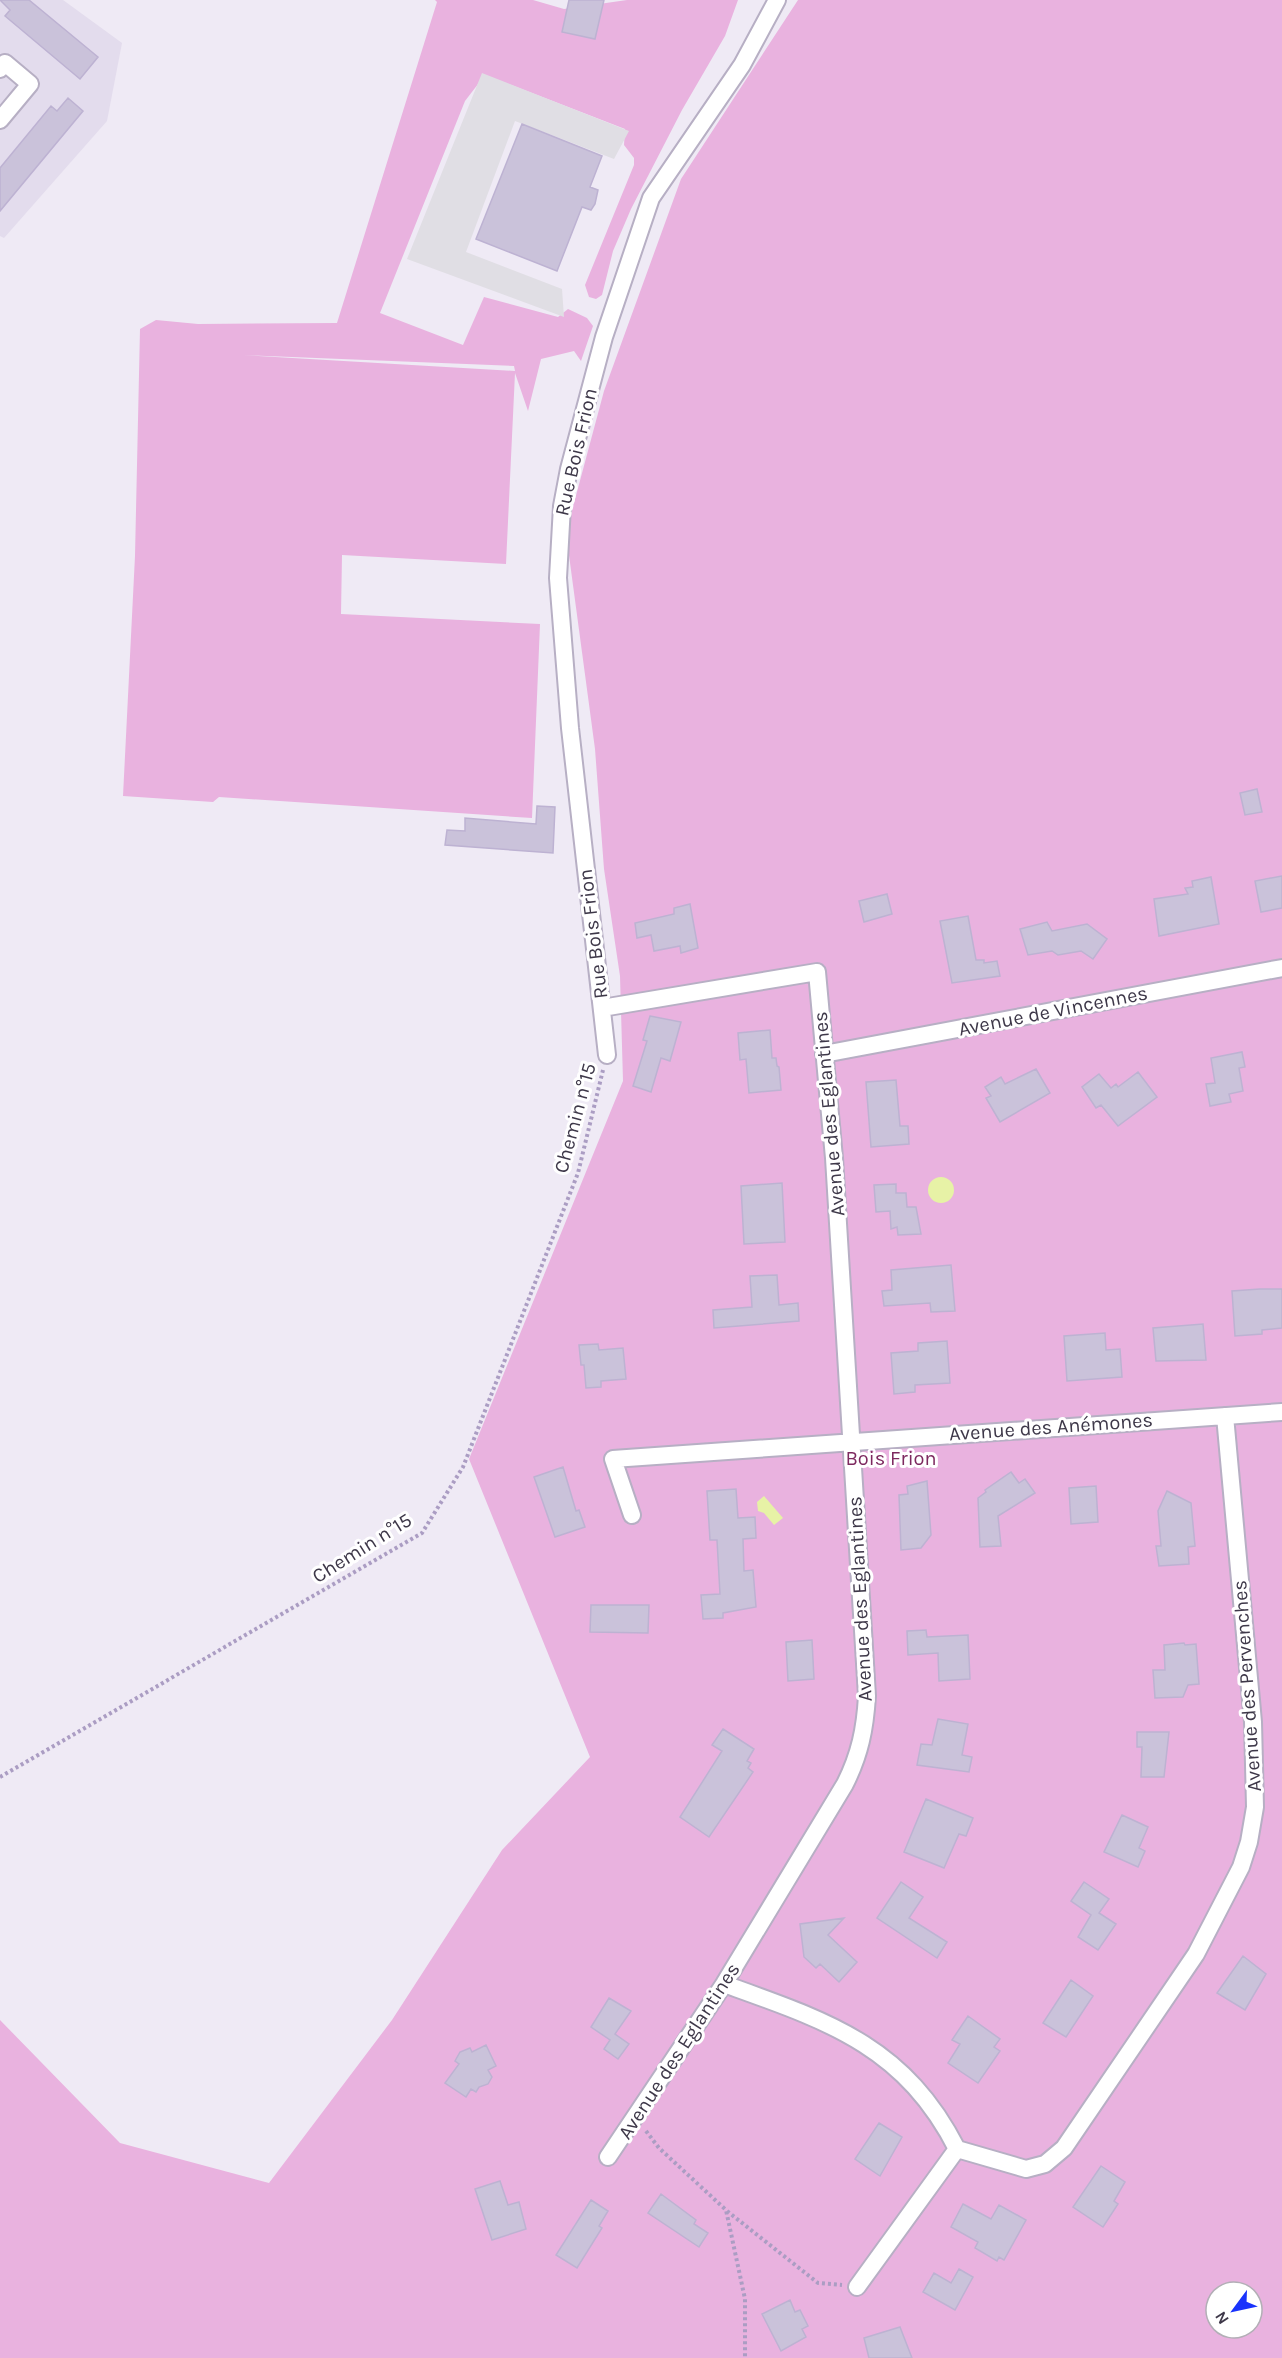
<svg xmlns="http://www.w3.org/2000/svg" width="1282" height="2358" font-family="Karla,sans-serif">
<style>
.residential{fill:#e3dced}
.green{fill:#e9b2df;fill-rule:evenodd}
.parking{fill:#e0dee4}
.water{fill:#e7f2a6}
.building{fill:#cac2da;stroke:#bdb2d2;stroke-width:1.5}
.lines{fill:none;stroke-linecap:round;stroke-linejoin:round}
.street-casing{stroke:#b7afc4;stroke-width:20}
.path{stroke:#ab9dc3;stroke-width:4;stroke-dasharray:3 3;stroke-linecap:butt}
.street{stroke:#fff;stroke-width:16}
.labels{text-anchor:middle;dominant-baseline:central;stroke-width:6;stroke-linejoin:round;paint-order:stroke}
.street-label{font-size:20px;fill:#3e3849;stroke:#fff}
.park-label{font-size:20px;fill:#7d295f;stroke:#fff}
</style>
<rect width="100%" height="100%" fill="#efeaf5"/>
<!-- residential -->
<path class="residential" d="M0,0H63L122,43L107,121L4,238L0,236Z"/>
<!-- green -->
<path class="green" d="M435,0H533L564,9L627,0H738L725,36L682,110L631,209L613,251L602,295L596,299L589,297L585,285L634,165V158L624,145L625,129L485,75L465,101L380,313L463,345L484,297L558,317L568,309L587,318L593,326L581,361L574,351L541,359L528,411L515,373L506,564L342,555L341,614L540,624L532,818L219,797L213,802L123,796L135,556L140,329L156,320L198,324L337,323L437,2ZM243,355L514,366L515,371Z
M798,0H1282V2358H0V2020L120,2143L269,2183L392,2020L502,1850L590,1757L469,1459L623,1081L620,976L604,869L595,749L566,533L604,391L681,179ZM1216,2292H1252V2328H1216Z"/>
<!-- parking -->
<path class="parking" d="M482,73L629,131L614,159L515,121L466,252L562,289L564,317L407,259Z"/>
<!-- water -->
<path class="water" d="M928 1190a13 13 0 1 1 26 0a13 13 0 1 1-26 0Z
M764,1496L783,1518L774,1525L764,1513L758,1511L757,1502Z"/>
<!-- building -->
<path class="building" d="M0,0H29L98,57L80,79L5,16L10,10Z
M569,0H604L595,39L562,32Z
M68,98L83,111L0,211V168L51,106L57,111Z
M522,124L602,156L590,187L598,190L595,204L591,210L582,207L557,271L476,239Z
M1257,789L1262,812L1245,815L1240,793Z
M537,806L555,807L553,853L445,845L447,830L465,831V818L536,824Z
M1282,876V908L1261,912L1255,881Z
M1211,877L1219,924L1159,936L1154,899L1188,894L1185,888L1193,887L1192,881Z
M887,894L892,914L864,922L859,901Z
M690,904L698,948L681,953L680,946L654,951L651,935L637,938L635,923L674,914V908Z
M968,916L976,960H984V963L997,961L1000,976L952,983L940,921Z
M1047,922L1052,931L1087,924L1107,939L1093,959L1081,951L1058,955L1052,951L1028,955L1020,929Z
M650,1016L681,1022L670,1061L661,1058L651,1092L633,1086L647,1041L643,1040Z
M770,1030L772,1058H776L777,1066L779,1067L781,1090L749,1093L746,1059L740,1060L738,1033Z
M1242,1052L1245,1067L1239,1068L1243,1091L1229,1094L1231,1102L1210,1106L1206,1084L1215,1083L1211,1058Z
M1036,1069L1050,1093L1000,1122L986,1098L991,1096L985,1087L1001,1077L1005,1084Z
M1138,1072L1157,1097L1118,1126L1101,1105L1096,1108L1082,1087L1099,1074L1111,1088L1116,1084L1118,1087Z
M896,1080L900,1126H908L909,1144L871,1147L866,1082Z
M782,1183L785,1242L744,1244L741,1186Z
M896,1184V1193H906L907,1207H916L921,1234L898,1235L897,1227L891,1229L890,1211L876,1212L874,1185Z
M951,1265L955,1311L931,1312L930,1303L884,1306L882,1291L892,1290L891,1270Z
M777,1275L779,1305L798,1303L799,1321L714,1328L713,1310L752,1307L750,1276Z
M1260,1289H1282V1328L1262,1330V1334L1235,1336L1232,1291Z
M1203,1324L1206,1360L1156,1361L1153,1328Z
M1105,1333L1106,1350L1120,1349L1122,1377L1067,1381L1064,1336Z
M947,1341L950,1383L915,1385V1392L894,1394L891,1353L918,1351V1343Z
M598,1344L599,1350L623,1348L626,1379L601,1381V1387L586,1388L584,1365H581L579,1345Z
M563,1467L576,1511L579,1510L585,1527L555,1537L534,1477Z
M1011,1472L1019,1483L1025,1479L1035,1493L998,1516L1001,1546L980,1547L978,1498L986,1492L985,1490Z
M927,1481L931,1535L921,1548L901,1550L899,1495L908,1494L907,1486Z
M1096,1486L1098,1522L1071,1524L1069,1488Z
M736,1489L738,1518L755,1517L756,1538L743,1539L744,1571L753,1570L756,1607L723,1613V1618L703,1619L701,1595L720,1594L717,1540H710L707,1491Z
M1167,1491L1191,1503L1195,1546L1188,1547L1189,1564L1159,1566L1156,1546H1161L1158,1511Z
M591,1605H649L648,1633L590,1632Z
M926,1630L927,1637L968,1635L970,1679L939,1681L938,1653L908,1655L907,1631Z
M812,1640L814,1679L788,1681L786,1642Z
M1184,1643L1185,1645L1196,1644L1199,1684L1188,1685L1183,1697L1155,1698L1153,1670H1165L1164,1645Z
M938,1719L968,1724L962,1755L972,1757L969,1772L917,1765L921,1744L932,1745Z
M723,1729L754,1749L747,1761L751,1763L748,1768L753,1772L709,1837L680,1817L722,1751L712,1745Z
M1137,1732H1169L1164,1777H1141L1142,1747H1137Z
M926,1799L973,1818L966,1836L959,1834L944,1868L904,1852Z
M1122,1815L1148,1827L1139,1848L1145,1851L1138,1867L1104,1852Z
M901,1882L923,1897L909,1918L947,1942L937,1958L877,1918Z
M1084,1882L1109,1899L1099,1913L1116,1924L1098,1950L1078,1937L1091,1915L1071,1901Z
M844,1918L828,1935L857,1962L839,1982L820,1964L816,1968L804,1957L800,1924Z
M1243,1956L1266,1974L1245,2010L1217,1993Z
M1071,1980L1093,1996L1066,2037L1043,2023Z
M609,1998L631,2011L615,2034L629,2044L618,2059L604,2049L610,2040L591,2027Z
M968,2016L1000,2039L994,2047L1000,2051L978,2083L948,2063L960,2044L952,2040Z
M486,2045L496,2066L488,2070L492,2077L488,2084L479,2087L476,2092L471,2089L466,2097L445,2083L459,2064L455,2061L460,2052L470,2048L472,2052Z
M879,2123L902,2137L880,2176L855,2159Z
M1101,2166L1125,2182L1114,2201L1118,2204L1103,2227L1073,2207Z
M500,2181L508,2205L519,2202L526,2229L492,2240L475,2189Z
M661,2194L696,2220L694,2224L708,2233L699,2247L648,2213Z
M591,2200L608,2211L599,2226L602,2228L577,2268L556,2255Z
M963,2204L991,2219L999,2205L1026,2220L1004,2260L999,2257L997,2261L975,2248L978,2242L951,2227Z
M959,2269L973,2277L955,2310L923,2292L934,2273L951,2283Z
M790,2300L795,2312L800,2310L808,2326L802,2329L806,2337L781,2351L762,2314Z
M900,2327L912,2358H869L864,2338Z"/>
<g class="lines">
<defs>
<path id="street" d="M0,69L5,63L30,84L0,120
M602,1008L817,972L834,1158L867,1696C865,1729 860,1754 845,1784L724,1984L608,2157
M824,1054L1282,968
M607,1055L570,728L558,578L562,506L569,469L604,337L651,198L742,65L777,0
M632,1515L613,1459L1282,1412
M724,1984C827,2021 904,2045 957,2149
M957,2149L1026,2169L1045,2164L1064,2148L1196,1954L1241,1867L1249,1842L1255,1807L1253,1722L1225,1416
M857,2287L957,2149"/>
</defs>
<!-- street casing -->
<use href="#street" class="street-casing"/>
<!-- path -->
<path class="path" d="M0,1777L422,1533L463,1467L578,1173L603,1070
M646,2131L659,2148L726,2210L745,2299V2358
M727,2211L818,2283L842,2285"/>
<!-- street -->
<use href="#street" class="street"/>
</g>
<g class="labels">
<!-- street labels -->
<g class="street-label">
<text transform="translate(576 452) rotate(-77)">Rue Bois Frion</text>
<text transform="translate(593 934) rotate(-97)">Rue Bois Frion</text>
<text transform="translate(1053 1011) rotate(-11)">Avenue de Vincennes</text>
<text transform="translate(829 1114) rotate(-95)">Avenue des Eglantines</text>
<text transform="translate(575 1118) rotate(-75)">Chemin n°15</text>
<text transform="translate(1051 1427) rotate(-4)">Avenue des Anémones</text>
<text transform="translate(362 1548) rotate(-32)">Chemin n°15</text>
<text transform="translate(860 1599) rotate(-93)">Avenue des Eglantines</text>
<text transform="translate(1247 1686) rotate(-94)">Avenue des Pervenches</text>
<text transform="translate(679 2051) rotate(-57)">Avenue des Eglantines</text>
</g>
<!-- park labels -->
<g class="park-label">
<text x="891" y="1458">Bois Frion</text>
</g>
</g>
<!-- north arrow -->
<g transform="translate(1234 2310) rotate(237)"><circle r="28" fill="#ffffff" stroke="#b2afb6" stroke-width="1.5"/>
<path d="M0-4.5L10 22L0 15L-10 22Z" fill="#1933fc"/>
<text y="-9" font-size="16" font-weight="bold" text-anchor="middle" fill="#3e3849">N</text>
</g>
</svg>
